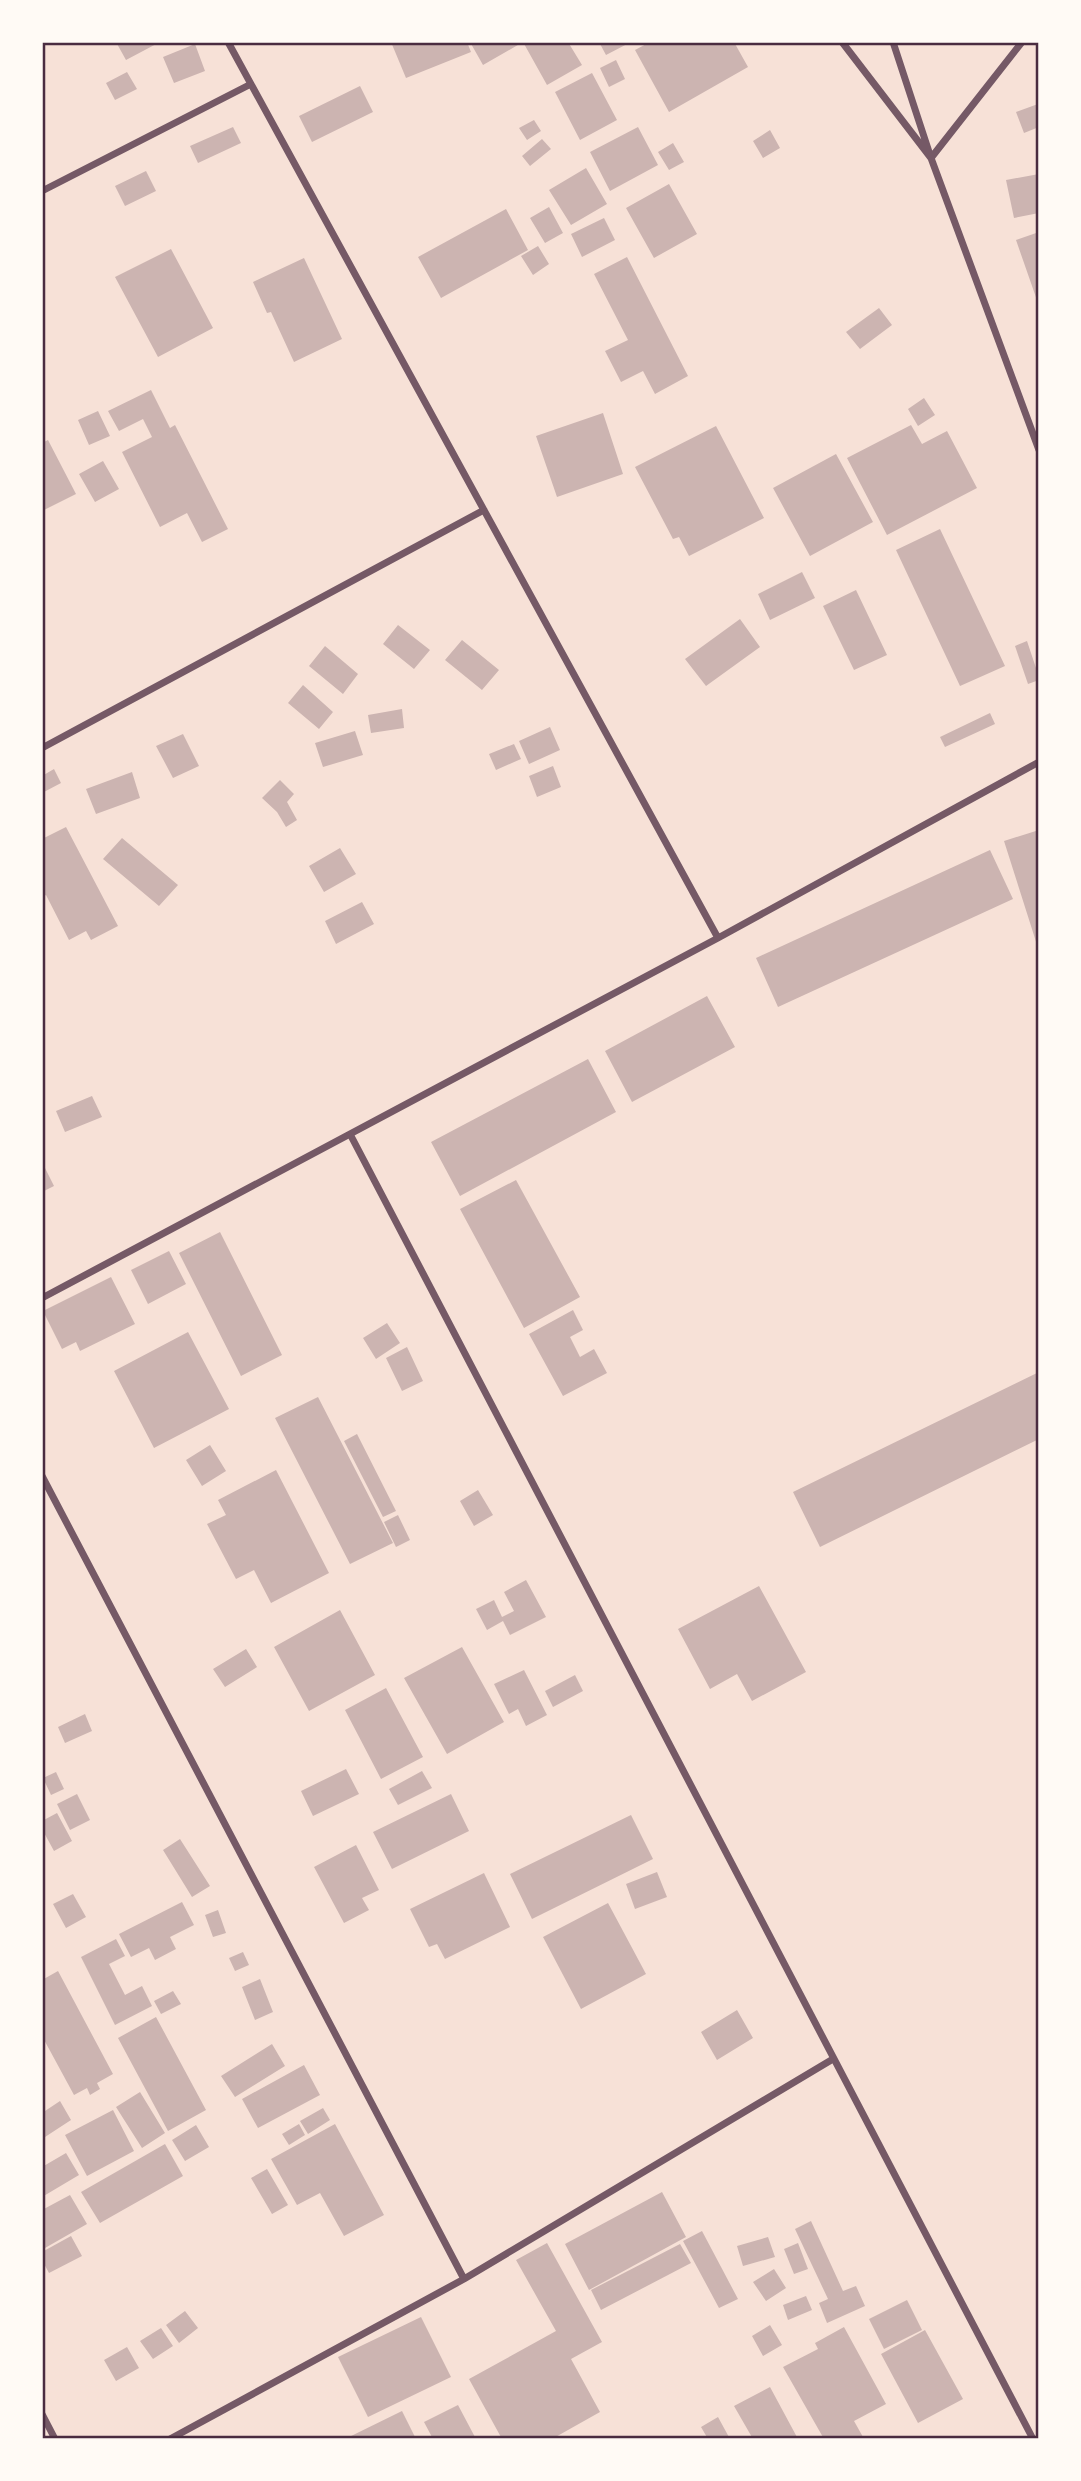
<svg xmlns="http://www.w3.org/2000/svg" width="1081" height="2481" font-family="Karla,sans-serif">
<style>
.building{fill:#ccb4b1}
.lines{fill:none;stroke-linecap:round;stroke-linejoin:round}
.minor{stroke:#755966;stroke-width:7}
.neatline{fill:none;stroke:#4a2c40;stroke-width:2.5}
</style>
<rect width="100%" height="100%" fill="#f7e1d7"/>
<!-- building -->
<path class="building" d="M116,42H160L126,60Z
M391,42H467L471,52L406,78Z
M470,42H568L582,65L547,85L523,42L483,65Z
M599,42H631L606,55Z
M650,42H734L748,67L669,112L635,50Z
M195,44L205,71L174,83L163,57Z
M616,60L625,79L609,87L600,68Z
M127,72L137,89L115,100L106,83Z
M592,73L617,120L580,140L555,92Z
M360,86L373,112L312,142L299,116Z
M1038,104L1039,127L1024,133L1016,112Z
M534,120L541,131L527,140L519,128Z
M233,127L241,143L198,163L190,146Z
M638,127L658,165L610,191L590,152Z
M770,130L780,148L763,158L753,141Z
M542,139L551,149L530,166L522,156Z
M673,143L684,162L669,170L658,152Z
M586,168L607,204L571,225L549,190Z
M146,171L156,191L125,206L115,186Z
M1039,174V213L1014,218L1006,180Z
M669,184L697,234L654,258L626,208Z
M549,207L563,233L545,243L530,218Z
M506,209L528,250L441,298L418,257Z
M604,218L615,240L582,257L571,234Z
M1039,232V306L1016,240Z
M538,246L549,264L533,275L521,256Z
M171,249L213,328L158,357L115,277Z
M627,257L688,376L655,394L643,371L621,382L605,351L628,340L594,274Z
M304,258L342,339L294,362L271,312L267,313L253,282Z
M879,308L892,325L860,349L846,332Z
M151,390L170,428L175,425L228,529L202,542L187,513L160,527L122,452L152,437L143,419L119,431L108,411Z
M924,398L935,415L918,426L908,409Z
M98,411L110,436L89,445L78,420Z
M603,413L623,474L557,497L536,436Z
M911,425L922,444L947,431L977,488L887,535L847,458Z
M716,426L764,518L689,556L679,537L673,539L635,467Z
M48,440L76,494L42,511V443Z
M836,454L873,522L810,556L773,488Z
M103,461L119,489L95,502L79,474Z
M940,529L1005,666L960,686L896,550Z
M802,572L815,598L770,620L758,594Z
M856,590L887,655L854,670L823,606Z
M740,619L760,647L706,686L685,659Z
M398,625L430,650L414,669L383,644Z
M462,640L499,670L482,690L445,660Z
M1027,641L1039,677V680L1028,684L1015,646Z
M325,646L358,674L343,694L309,666Z
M303,685L333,712L319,729L288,703Z
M402,709L404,728L371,733L368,715Z
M990,713L995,724L945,747L940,737Z
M550,727L560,750L529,764L519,741Z
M355,731L363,755L323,767L315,743Z
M183,734L199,766L173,778L156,746Z
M514,744L521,759L496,770L489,754Z
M553,766L561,787L537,797L529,776Z
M54,769L61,783L42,793V776Z
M132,772L140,798L96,814L86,789Z
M280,780L294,794L287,802L297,820L286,827L277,812L262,798Z
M66,827L118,926L91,940L86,931L69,940L46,895L42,897V839Z
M1039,830V948H1038L1004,841Z
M122,838L178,885L159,906L103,859Z
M340,848L356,874L324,892L309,866Z
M990,850L1013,899L778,1007L756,958Z
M362,902L374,924L336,944L325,921Z
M707,996L735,1047L632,1102L605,1051Z
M588,1059L616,1112L460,1196L431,1142Z
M92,1096L102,1117L65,1132L56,1111Z
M42,1162L54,1186L42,1192Z
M516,1180L580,1297L524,1328L460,1209Z
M220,1232L282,1355L241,1376L179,1253Z
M169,1251L186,1284L148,1304L131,1270Z
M111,1277L135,1324L80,1351L76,1342L62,1349L43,1311Z
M573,1310L583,1330L570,1337L580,1357L594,1349L607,1373L563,1396L529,1334Z
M387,1323L400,1343L376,1359L363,1338Z
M188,1332L229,1409L154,1448L114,1371Z
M407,1347L423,1381L402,1391L386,1358Z
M1039,1372V1439L820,1547L793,1492Z
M318,1397L393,1543L350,1564L275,1418Z
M357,1434L396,1511L383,1517L344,1441Z
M210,1445L226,1471L202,1486L186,1460Z
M276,1470L329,1573L271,1603L254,1570L236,1579L207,1524L226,1515L218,1500Z
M478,1490L493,1515L474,1526L460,1501Z
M398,1515L410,1540L396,1547L384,1522Z
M526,1580L546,1617L510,1635L503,1621L487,1630L476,1609L494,1600L502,1617L514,1611L504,1592Z
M759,1586L806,1672L752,1701L737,1674L710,1689L678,1629Z
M340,1610L375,1675L309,1711L274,1647Z
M462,1647L504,1722L447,1754L404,1678Z
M246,1649L257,1667L225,1687L213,1669Z
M524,1670L547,1715L526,1726L518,1709L509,1714L494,1684Z
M575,1675L583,1691L553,1707L545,1691Z
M386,1688L423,1757L381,1779L345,1710Z
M85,1714L92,1731L65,1743L58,1727Z
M346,1769L359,1794L313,1816L301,1791Z
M422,1771L432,1788L398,1805L389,1789Z
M56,1772L64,1789L51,1795L43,1778Z
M77,1794L90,1820L70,1830L57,1804Z
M451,1794L469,1831L392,1869L373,1832Z
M57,1813L72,1841L54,1851L42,1829V1821Z
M631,1815L653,1859L532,1919L510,1874Z
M180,1839L210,1886L192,1897L163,1850Z
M356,1845L379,1890L362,1898L369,1910L344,1923L314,1867Z
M657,1872L667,1897L635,1909L626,1884Z
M484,1873L510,1927L445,1959L437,1944L429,1947L410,1909Z
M73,1894L86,1917L66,1928L53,1904Z
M182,1902L194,1925L170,1937L176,1949L155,1960L149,1948L131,1957L119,1934Z
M608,1903L646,1974L581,2009L543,1937Z
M218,1910L226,1933L213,1937L205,1915Z
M116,1939L125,1956L109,1964L125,1995L142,1986L152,2006L115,2025L81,1957Z
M243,1952L249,1965L235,1971L229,1958Z
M58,1971L113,2074L97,2083L100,2089L90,2095L87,2088L74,2095L42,2036V1980Z
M260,1979L273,2012L255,2020L242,1987Z
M173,1991L181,2004L161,2014L154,2001Z
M737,2010L753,2038L717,2060L701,2032Z
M156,2017L206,2110L168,2131L118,2038Z
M272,2044L285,2066L235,2097L221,2076Z
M304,2065L320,2095L258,2128L242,2099Z
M140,2092L165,2133L142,2148L116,2107Z
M60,2101L71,2120L45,2137L42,2133V2113Z
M323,2108L330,2120L308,2134L300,2121Z
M113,2110L134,2151L87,2176L65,2135Z
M299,2124L305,2135L289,2145L282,2134Z
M335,2124L384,2215L344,2236L320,2193L297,2205L271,2159Z
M196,2125L209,2147L185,2161L172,2140Z
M165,2144L183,2176L100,2223L81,2192Z
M66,2153L79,2175L42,2197V2167Z
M267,2169L288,2205L272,2214L251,2178Z
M662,2192L686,2237L589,2290L565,2244Z
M70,2195L87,2224L45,2248L42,2242V2210Z
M811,2221L843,2291L856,2286L865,2306L827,2323L819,2303L828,2299L795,2229Z
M702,2231L738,2299L719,2308L683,2241Z
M71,2236L82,2256L49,2273L42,2260V2252Z
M768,2237L775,2257L743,2266L737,2246Z
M547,2243L602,2342L571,2359L600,2412L552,2439H502L469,2379L556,2331L516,2260Z
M798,2243L808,2269L794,2274L784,2249Z
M680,2244L691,2263L601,2310L591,2290Z
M774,2269L786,2288L766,2301L753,2282Z
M806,2296L812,2310L788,2320L783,2305Z
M907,2300L922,2330L884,2349L869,2319Z
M185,2311L198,2328L179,2343L166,2325Z
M421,2317L451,2377L368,2417L338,2357Z
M770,2325L782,2345L763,2356L752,2336Z
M844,2327L886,2404L854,2421L863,2437L824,2439L783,2367L818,2349L815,2343Z
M161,2328L173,2346L153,2359L140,2341Z
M925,2330L963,2399L918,2423L881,2354Z
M127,2347L139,2368L116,2381L104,2360Z
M770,2387L798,2439H753L734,2406Z
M458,2405L476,2439H433L424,2422Z
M402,2411L416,2439H345Z
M718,2417L730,2439H708L701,2427Z"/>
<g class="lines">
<!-- minor -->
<path class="minor" d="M228,42L718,938
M842,42L931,158L1022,42
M893,42L931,158L1039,450
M42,191L251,84
M42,748L484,510
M350,1134L1033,2439
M42,1298L718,938L1039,762
M42,1476L464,2279
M42,2414L55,2439
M170,2439L464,2279L833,2059"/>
</g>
<!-- border -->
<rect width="1081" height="2481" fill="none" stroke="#fffaf5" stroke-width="88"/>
<rect x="44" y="44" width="993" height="2393" class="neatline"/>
</svg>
